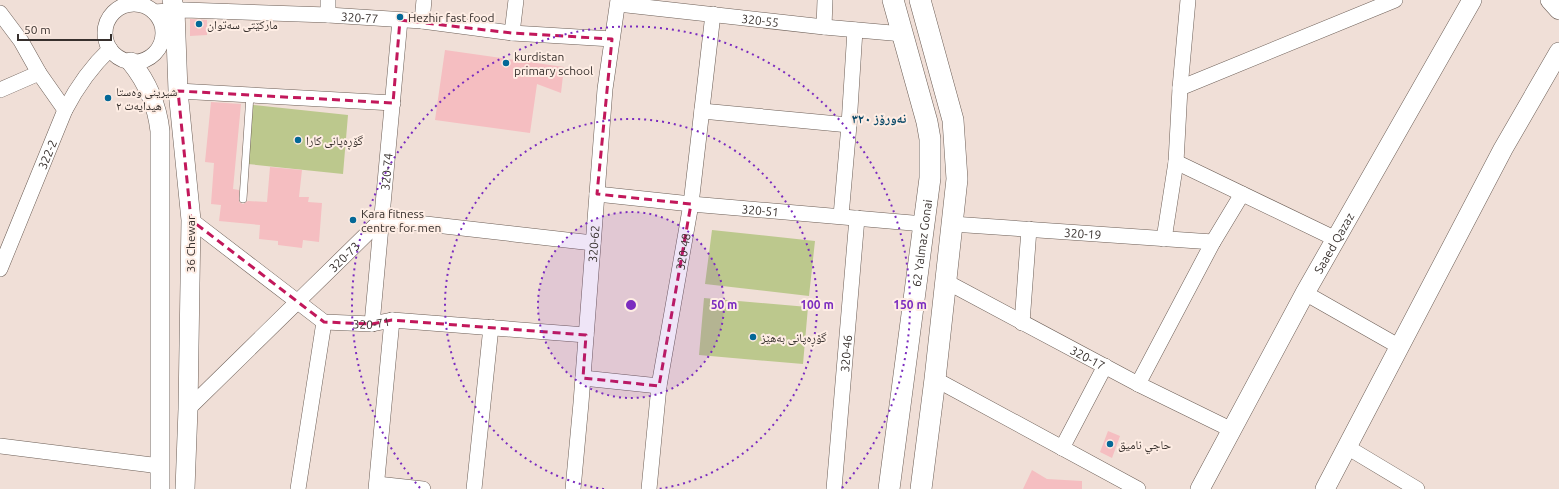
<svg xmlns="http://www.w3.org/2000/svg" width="1559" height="489" font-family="Ubuntu,'Noto Naskh Arabic',sans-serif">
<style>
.green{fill:#bcc88d}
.building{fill:#f5bec1}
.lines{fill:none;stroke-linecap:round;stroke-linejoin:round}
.service-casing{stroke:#6c5e56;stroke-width:8}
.minor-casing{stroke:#6c5e56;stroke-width:16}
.tertiary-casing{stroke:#6c5e56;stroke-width:20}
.secondary-casing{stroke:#6c5e56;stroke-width:22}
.service{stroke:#fff;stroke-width:7}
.minor{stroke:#fff;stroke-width:15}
.tertiary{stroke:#fff;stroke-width:19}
.secondary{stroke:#fff;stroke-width:21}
.marked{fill:none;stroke:#c2185b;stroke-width:3;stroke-dasharray:8 5;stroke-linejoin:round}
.ring{fill:none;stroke:#7b2cbf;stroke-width:2;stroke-dasharray:2 4}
.poi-dot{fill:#046897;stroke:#feede4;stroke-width:1.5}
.labels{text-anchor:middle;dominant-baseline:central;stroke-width:4;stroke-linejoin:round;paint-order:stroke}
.street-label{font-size:12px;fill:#37302d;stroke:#feede4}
.poi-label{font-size:12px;fill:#37302d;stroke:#feede4;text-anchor:start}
.neighbourhood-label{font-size:13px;font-weight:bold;fill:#044565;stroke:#feede4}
.centre{fill:#7b2cbf;stroke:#feede4;stroke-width:2}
.ring-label{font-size:12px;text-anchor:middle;font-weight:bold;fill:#7b2cbf;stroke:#feede4;stroke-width:4;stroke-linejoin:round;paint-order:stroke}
</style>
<rect width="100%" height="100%" fill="#f0dfd7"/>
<!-- green -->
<path class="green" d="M253,105L348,115L343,174L248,164Z
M712,230L815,241L809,296L705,284Z
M704,298L808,307L803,364L699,355Z"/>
<!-- building -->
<path class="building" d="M190,19L207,20V35L190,36Z
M445,50L564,67L561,93L537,84L530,133L435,120Z
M211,102L241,104L233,189L239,190V202L243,204L248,201L267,202L270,167L302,170L299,197H309L308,202L322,203L319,242L303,240L302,248L278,245V241L259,239L260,225L219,221L221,205L211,204L214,163L205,162Z
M1108,431L1120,436L1112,458L1100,452Z
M1032,470L1047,479L1082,481V489H1023Z"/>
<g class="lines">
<defs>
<path id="service" d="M243,199L250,95"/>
<g id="minor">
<path d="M328,0V15"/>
<path id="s1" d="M618,4L824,27L903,34"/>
<circle cx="134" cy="33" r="29"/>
<path id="s2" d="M154,12L185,10L328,15L422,21L512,33L612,39"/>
<path d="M0,13L21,41L39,73L65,110"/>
<path d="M422,21L424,0"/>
<path d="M824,27L825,0"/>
<path d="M512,33L516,0"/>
<path d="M1180,88L1395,0"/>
<path d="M0,90L39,73"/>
<path d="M178,91L393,103"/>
<path d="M702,111L849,125"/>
<path d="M1176,162L1336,239"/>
<path id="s3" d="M597,194L691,204L924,224"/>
<path d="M841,216L849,125L855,30"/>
<path id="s4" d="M191,220L324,322L372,324L392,320L586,335"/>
<path id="s5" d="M952,224L1213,242"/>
<path d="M1164,239L1176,162L1180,88L1188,0"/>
<path id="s6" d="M0,269L65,110C77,87 91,67 110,49"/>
<path id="s7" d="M945,281L1138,384L1232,430"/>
<path d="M1305,293L1400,347"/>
<path d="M1022,323L1029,229"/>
<path id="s8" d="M372,324L400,20"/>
<path d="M583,378L659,386"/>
<path d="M935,379L1138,489"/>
<path d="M1138,384L1213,242L1242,194"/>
<path id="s9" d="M188,409L382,219L593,243"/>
<path d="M0,446L160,466"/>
<path d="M1347,447L1417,489"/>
<path d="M1062,448L1105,366"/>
<path d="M377,484L423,489"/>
<path d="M298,489L324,322"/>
<path d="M376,489L392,320"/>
<path d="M474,489L491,327"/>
<path id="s10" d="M573,489L581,403L605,89L618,0"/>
<path id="s11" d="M649,489L659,386L691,204L713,14"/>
<path id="s12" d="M834,489L857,218"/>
</g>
<g id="tertiary">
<path d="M172,0L175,10L178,91L191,220L188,409L185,489"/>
<path d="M1550,0L1559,10"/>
<path d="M131,62C148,83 157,105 160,131V489"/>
<path id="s13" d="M1200,489L1305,293L1472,0"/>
<path d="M1325,489L1503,149L1559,52"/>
</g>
<g id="secondary">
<path d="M920,0L953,120L957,179L935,379L921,489"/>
<path id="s14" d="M889,489L930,178V139L927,122L893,0"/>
</g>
</defs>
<!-- service casing -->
<use href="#service" class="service-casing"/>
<!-- minor casing -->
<use href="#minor" class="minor-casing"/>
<!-- tertiary casing -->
<use href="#tertiary" class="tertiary-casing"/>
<!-- secondary casing -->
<use href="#secondary" class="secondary-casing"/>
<!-- service -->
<use href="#service" class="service"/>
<!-- minor -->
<use href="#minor" class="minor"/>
<!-- tertiary -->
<use href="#tertiary" class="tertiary"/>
<!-- secondary -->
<use href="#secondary" class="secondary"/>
</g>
<!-- marked area -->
<path class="marked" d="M400,20L512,33L612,39L597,194L691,204L659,386L583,378L586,335L392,320L372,324L324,322L191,220L178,91L393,103Z"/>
<!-- distance rings -->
<circle cx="631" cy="305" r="93" fill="#7b2cbf" fill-opacity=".12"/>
<g class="ring">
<circle cx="631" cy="305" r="93"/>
<path d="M604 489A186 186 0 1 1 658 489"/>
<path d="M420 488A279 279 0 1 1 842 488"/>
</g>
<!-- markers -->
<g class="poi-dot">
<circle cx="400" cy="17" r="4"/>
<circle cx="199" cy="24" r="4"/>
<circle cx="506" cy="63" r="4"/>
<circle cx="108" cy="98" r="4"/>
<circle cx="298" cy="140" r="4"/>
<circle cx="353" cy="220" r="4"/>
<circle cx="753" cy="337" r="4"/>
<circle cx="1110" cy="444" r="4"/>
</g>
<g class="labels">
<!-- street labels -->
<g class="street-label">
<text stroke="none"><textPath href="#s2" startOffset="206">320-77</textPath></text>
<text stroke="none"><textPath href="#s1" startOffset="143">320-55</textPath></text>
<text stroke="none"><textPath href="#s6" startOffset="124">322-2</textPath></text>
<text stroke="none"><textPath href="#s8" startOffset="153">320-74</textPath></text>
<text stroke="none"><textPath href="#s3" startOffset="164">320-51</textPath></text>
<text stroke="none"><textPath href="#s5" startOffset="131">320-19</textPath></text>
<text stroke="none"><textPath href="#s14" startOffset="248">62 Yalmaz Gonai</textPath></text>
<text stroke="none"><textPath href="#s13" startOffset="280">Saaed Qazaz</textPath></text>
<text transform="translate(190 244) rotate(-90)">36 Chewar</text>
<text stroke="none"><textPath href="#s10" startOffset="246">320-62</textPath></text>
<text stroke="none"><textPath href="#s11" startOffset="240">320-48</textPath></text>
<text stroke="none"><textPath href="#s9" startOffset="218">320-73</textPath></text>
<text stroke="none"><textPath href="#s4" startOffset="215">320-71</textPath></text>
<text stroke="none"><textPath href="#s12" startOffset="136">320-46</textPath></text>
<text stroke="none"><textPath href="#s7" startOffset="162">320-17</textPath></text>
</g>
<!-- poi labels -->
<g class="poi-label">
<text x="408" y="17">Hezhir fast food</text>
<text x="207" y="24">مارکێتی سەتوان</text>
<text x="514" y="56">kurdistan<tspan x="514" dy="14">primary school</tspan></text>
<text x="116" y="91">شیرینی وەستا<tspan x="116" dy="14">هیدایەت ٢</tspan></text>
<text x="306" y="140">گۆڕەپانی کارا</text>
<text x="361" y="213">Kara fitness<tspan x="361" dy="14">centre for men</tspan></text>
<text x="761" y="337">گۆڕەپانی بەهێز</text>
<text x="1118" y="444">حاجي ناميق</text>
</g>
<!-- neighbourhood labels -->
<g class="neighbourhood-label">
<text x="879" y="118">نەورۆز ٣٢٠</text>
</g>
</g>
<circle cx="631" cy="305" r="6" class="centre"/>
<g class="ring-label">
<text x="724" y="309">50 m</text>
<text x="817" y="309">100 m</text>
<text x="910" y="309">150 m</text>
</g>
<!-- scale -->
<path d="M18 34v6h93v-6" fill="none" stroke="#37302d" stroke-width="2"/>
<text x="24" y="34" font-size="12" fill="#37302d" stroke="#feede4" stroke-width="3" paint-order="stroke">50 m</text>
</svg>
